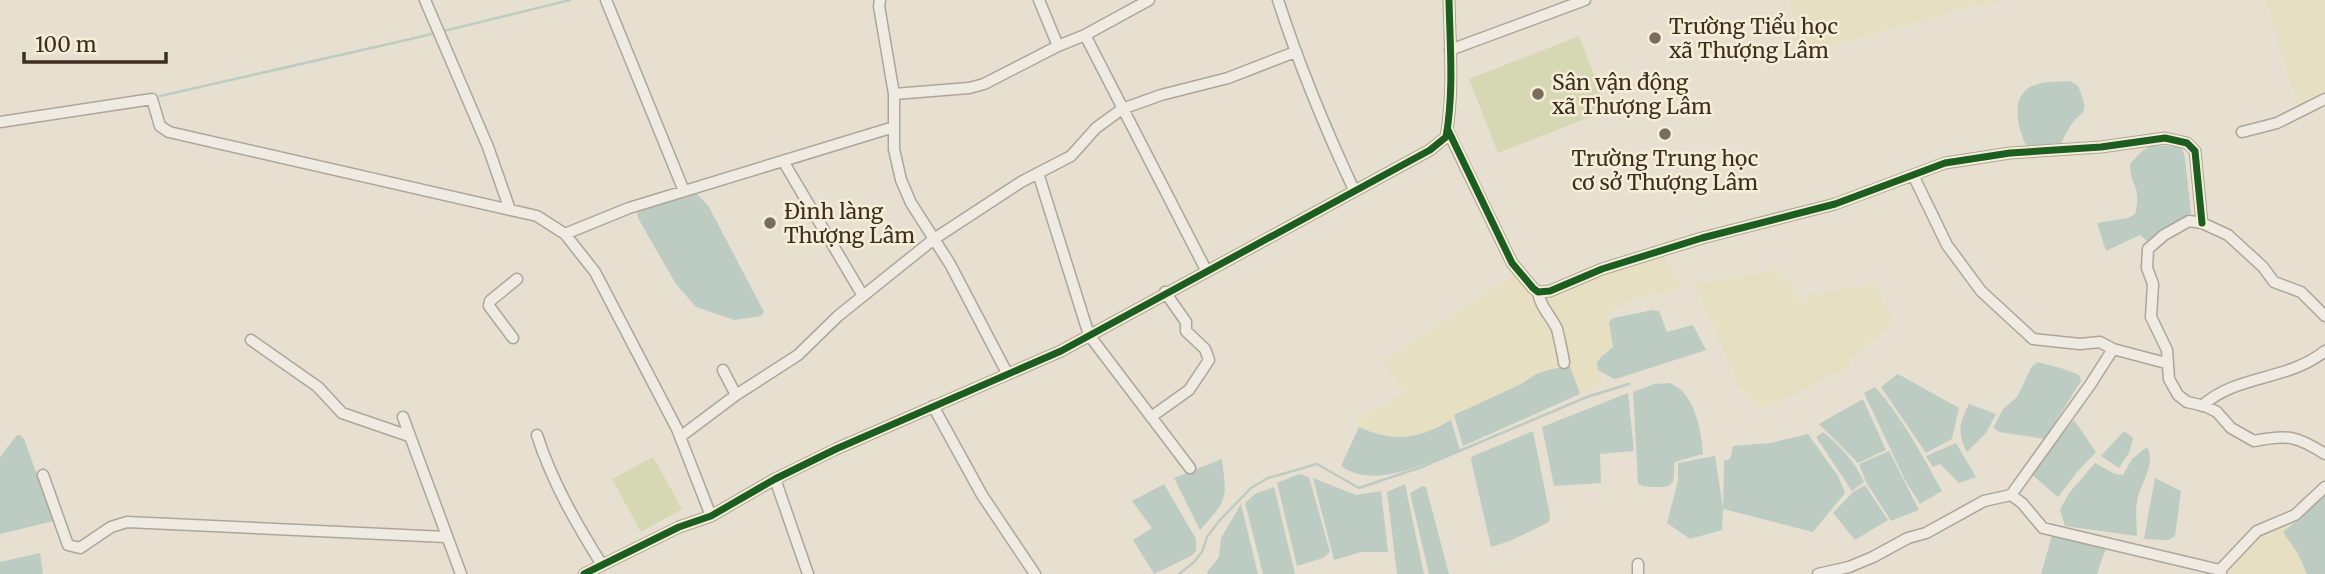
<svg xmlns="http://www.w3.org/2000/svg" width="2325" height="574" font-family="Merriweather,serif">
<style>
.farmland{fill:#e6dfc2}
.green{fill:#d6d7b3}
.water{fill:#bcccc2}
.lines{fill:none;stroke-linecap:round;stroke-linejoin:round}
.stream{stroke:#bcccc2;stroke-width:2.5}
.minor-casing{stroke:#ada599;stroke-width:13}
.minor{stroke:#efebe3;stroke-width:10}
.cycleway-casing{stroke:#f7eed8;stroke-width:11}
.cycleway{stroke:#1b5e20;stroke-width:7}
.poi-dot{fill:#786c5e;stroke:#f7eed8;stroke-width:2.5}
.labels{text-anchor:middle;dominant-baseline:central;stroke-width:5;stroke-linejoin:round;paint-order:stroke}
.poi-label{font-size:21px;fill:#3d2e20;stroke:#f7eed8;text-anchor:start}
</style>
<rect width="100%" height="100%" fill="#e7e0d1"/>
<!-- farmland -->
<path class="farmland" d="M1789,0H2000L1805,53Z
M2266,0H2325V99L2300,113Z
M1664,255L1681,288L1625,302L1608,315L1614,347L1601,357L1597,363L1603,385L1580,394L1570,366L1552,369L1454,415L1451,420L1432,430L1402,438L1368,431L1359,427L1356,420L1404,395L1385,361L1515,274L1538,298L1621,266Z
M1780,269L1802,302L1813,293L1874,285L1894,321L1866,347L1849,359L1851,367L1762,409L1739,385L1695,284Z
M2325,493V574H2221L2257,531Z"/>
<!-- green -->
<path class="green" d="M1579,36L1608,110L1498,153L1469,79Z
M653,457L682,509L641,532L612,479Z"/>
<!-- water -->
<path class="water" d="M2070,81L2078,86C2092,119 2080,108 2068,130C2064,136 2064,140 2059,145L2031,147L2026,145C2018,128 2010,99 2030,87C2041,81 2058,82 2070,81Z
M2152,145L2182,147L2185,158L2191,213L2147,241L2140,235L2106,251L2097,223L2128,218L2135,214C2142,185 2130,187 2130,164L2141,152Z
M697,194L709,207L764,312L761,316L734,320L696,307L676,284L639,220L637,215L639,211Z
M1653,310L1659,311L1667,332L1693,325L1706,350L1619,378L1614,379L1598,370L1597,363L1601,357L1613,347L1609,322L1613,318Z
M2038,362L2064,369L2079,375L2081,381L2045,439L1999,432L1993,428L2003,409L2017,397L2032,366Z
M1570,366L1580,394L1463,446L1454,415L1521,384L1536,374L1552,369Z
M1898,374L1959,408L1952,439L1926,453L1881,387Z
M1669,383C1694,390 1702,432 1703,454L1675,462C1672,479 1679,488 1655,487C1649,487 1644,487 1638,484L1633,392L1654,384Z
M1875,387C1902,417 1922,455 1942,491L1920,504L1905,480L1864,393Z
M1628,393L1634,451L1600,454L1601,483L1554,486L1542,427Z
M1863,399L1886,450L1858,463L1819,424Z
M1969,404L1996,414L1986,433L1967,452C1957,433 1959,424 1969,404Z
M1451,420L1460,450L1458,452C1424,463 1374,490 1341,466L1359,427C1394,443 1418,439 1451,420Z
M2074,420L2096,452L2077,472L2058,497L2030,473Z
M1533,431L1550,515L1549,522L1510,541L1491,547L1471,460L1473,456Z
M1823,432C1840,446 1855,461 1864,482L1852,491L1816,437Z
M2123,432L2127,433L2133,438L2129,453L2119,468L2101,456Z
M1808,434L1838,476L1845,493L1813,532L1723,509L1722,530L1690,539L1667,523L1678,481V463L1715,456L1723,508L1724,461L1730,459L1733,446L1770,443Z
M17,435H20L24,439L54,521L0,534V457Z
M1956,443L1976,477L1959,483L1940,464L1933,467L1926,456Z
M2147,447C2157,465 2139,484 2137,502C2135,512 2137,525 2137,536L2065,526L2060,510L2069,493L2095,463L2115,474L2123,475L2132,459Z
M1889,451L1919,510L1891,521L1866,482L1859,464Z
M1222,459C1227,500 1228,499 1200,530L1174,478Z
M1299,474L1309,477L1330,552L1323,558L1297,566L1277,483Z
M1313,478L1356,495L1381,491L1388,552H1361L1334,560Z
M2155,478L2181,491L2175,536L2168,540L2144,539Z
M1164,484L1196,539V551L1191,556L1154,574L1133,540L1152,528L1132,501Z
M1405,484L1424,574H1397L1387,492Z
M1865,485L1888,520L1855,540L1833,513L1853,492Z
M1423,486L1426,487L1449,574H1429L1410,493Z
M1274,487L1295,574H1263L1245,503L1255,494Z
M2325,495V574H2307L2298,554L2283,532L2302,517Z
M1241,504L1258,574H1208L1207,572L1219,557L1221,538Z
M2052,535L2106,548L2097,574H2041Z
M40,553L43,574H0V562Z"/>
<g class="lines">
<!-- stream -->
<path class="stream" d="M160,96L415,38L570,0
M1179,574L1194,562L1202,552L1207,537L1219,521L1251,488L1268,478L1317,464L1359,488L1419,468L1587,397L1629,384"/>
<defs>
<path id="minor" d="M425,0L488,147L510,210
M606,0L684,191
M880,0L879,6L894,94V149L901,180L911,203L950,264L1007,373
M1039,0L1058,46
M1278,0C1299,65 1325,128 1354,190
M1085,35L1206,270
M1450,50L1585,0
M894,94L969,88L984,84L1058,46L1085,35L1149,0
M0,122L152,99L160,126L169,132L537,216L565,234L595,272L677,429L711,516
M1448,131L1512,263L1533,288L1538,292L1550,291L1602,269L1702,238L1835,204L1945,163L2010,153L2101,147L2165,138L2187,143L2195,151L2202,223
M2242,132L2277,123L2325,99
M783,161L863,296
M1038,173L1089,335L1190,468
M1913,175L1947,245L1981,291L2033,339L2080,344L2100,342L2113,349L2166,363
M565,234L629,208L894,127
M1538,292C1540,307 1551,316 1557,329C1558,333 1564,359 1564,363
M2325,316L2301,292L2274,282L2263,267L2228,235L2202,223L2189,221L2164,235L2148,249L2147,268L2153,284L2151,317L2167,350L2169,379L2178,395L2187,402L2205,406L2217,412L2231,428L2254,441C2287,434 2297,436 2325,454
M513,338L489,306L490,301L517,279
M251,340L318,387L342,413L409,436
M723,370L736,395
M933,406L982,495L1035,574
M2202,406C2237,374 2288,381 2325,351
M403,417L461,574
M1151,417L1189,390L1209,360L1205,349L1186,331V322L1165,292
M537,435C552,482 576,523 602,565
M680,437L736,395L798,355L838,316L934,239L1021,182L1071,156L1096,128L1122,109L1161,95L1228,78L1295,52
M43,475L68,545L80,548L111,527L127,522L446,537
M775,479L808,574
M2011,495L2090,385L2113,349
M2221,573L2220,570L2257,531L2295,515L2325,487
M584,574L679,527L711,516L775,479L836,449L1061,351L1430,150L1446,137C1454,92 1450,46 1449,0
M1638,574V564
M1818,574L1849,567L1873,557L1908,538L1926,533L1984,501L2011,495L2022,503L2043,528L2220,570"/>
</defs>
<!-- minor casing -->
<use href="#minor" class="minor-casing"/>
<!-- minor -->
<use href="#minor" class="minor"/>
<defs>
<path id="cycleway" d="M1448,130L1512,263L1533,288L1538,292L1550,291L1602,269L1702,238L1835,204L1945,163L2010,153L2101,147L2165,138L2187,143L2195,151L2202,223
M584,574L679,527L711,516L775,479L836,449L1061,351L1430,150L1446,137C1454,92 1450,46 1449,0"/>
</defs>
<!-- cycleway casing -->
<use href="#cycleway" class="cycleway-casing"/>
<!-- cycleway -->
<use href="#cycleway" class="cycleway"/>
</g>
<!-- markers -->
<g class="poi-dot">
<circle cx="1655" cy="38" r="7"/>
<circle cx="1538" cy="94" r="7"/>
<circle cx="1665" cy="134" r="7"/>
<circle cx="770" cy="223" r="7"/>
</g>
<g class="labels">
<!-- poi labels -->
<g class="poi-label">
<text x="1669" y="26">Trường Tiểu học<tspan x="1669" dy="24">xã Thượng Lâm</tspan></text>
<text x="1552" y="82">Sân vận động<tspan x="1552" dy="24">xã Thượng Lâm</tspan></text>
<text x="1665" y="158" text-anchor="middle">Trường Trung học<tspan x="1665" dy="24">cơ sở Thượng Lâm</tspan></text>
<text x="784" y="211">Đình làng<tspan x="784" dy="24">Thượng Lâm</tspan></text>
</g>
</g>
<!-- scale -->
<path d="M24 52v10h142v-10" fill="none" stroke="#3d2e20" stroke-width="3.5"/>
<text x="35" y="52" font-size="21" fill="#3d2e20" stroke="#f7eed8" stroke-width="5" paint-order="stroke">100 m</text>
</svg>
